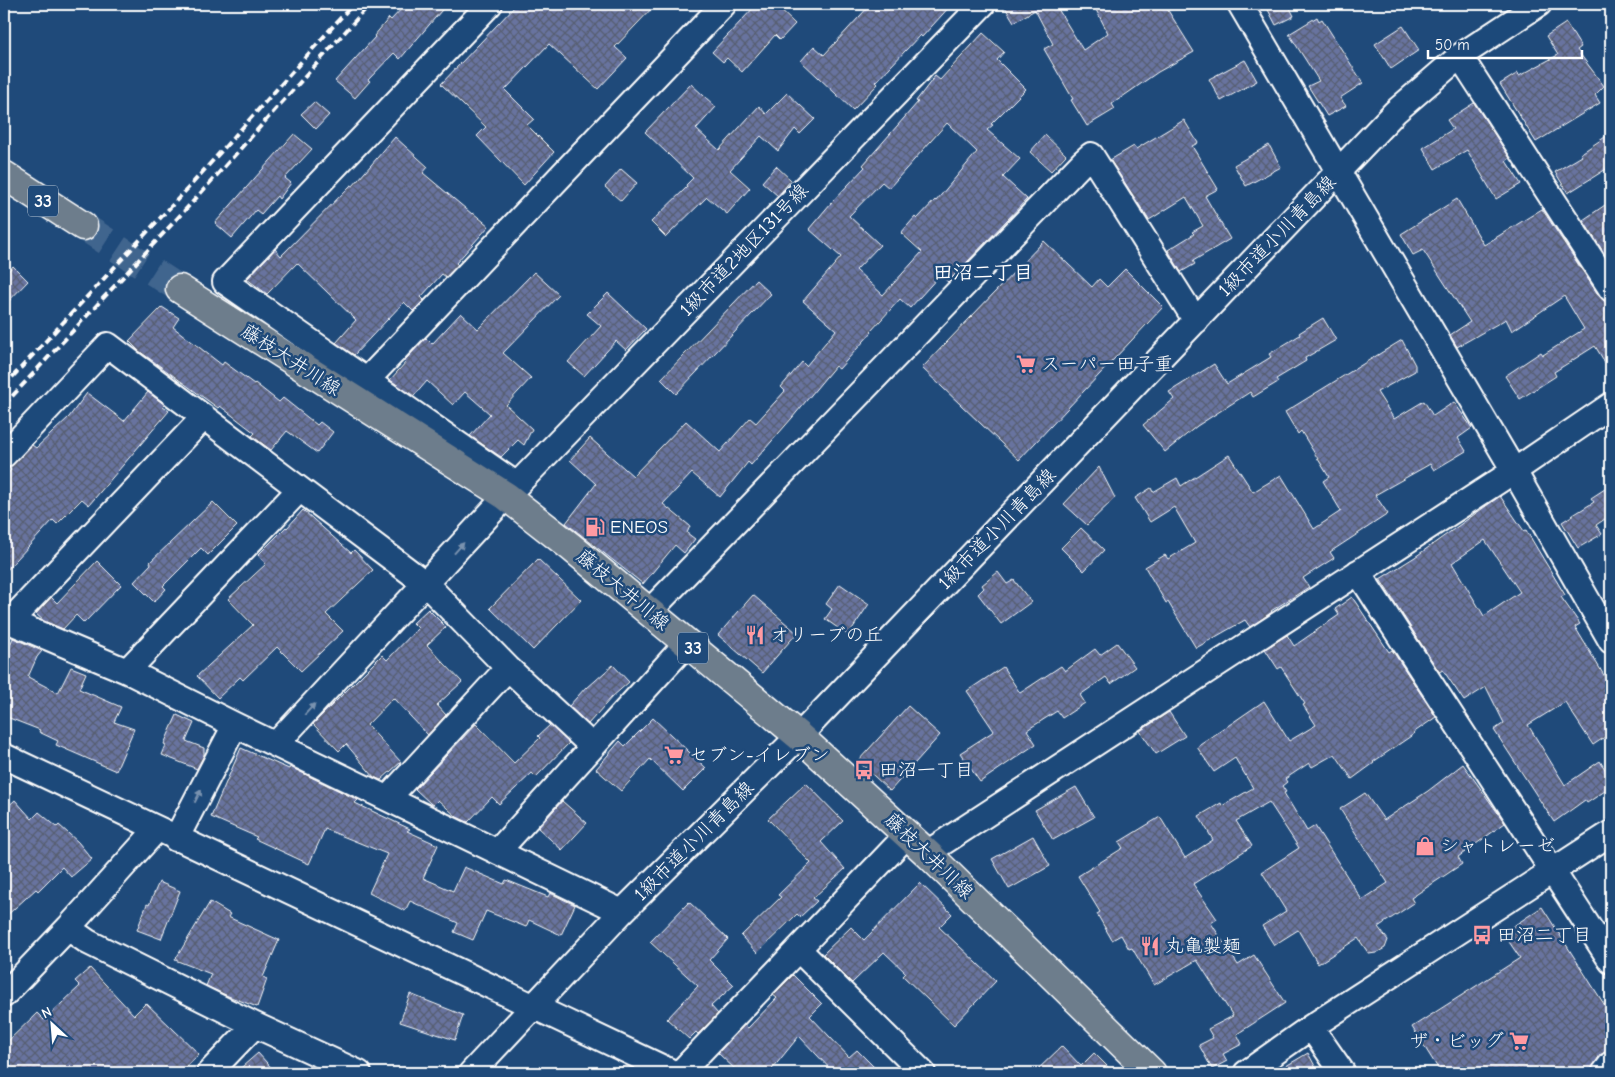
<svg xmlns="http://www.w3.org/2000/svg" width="1615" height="1077" font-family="'Comic Neue','Klee One',sans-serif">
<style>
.building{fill:url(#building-cross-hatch);stroke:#fff;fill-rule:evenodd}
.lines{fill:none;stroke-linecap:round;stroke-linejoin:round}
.major-tunnel{stroke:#41658e;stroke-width:28;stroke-dasharray:28 14;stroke-linecap:butt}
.minor-casing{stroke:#fff;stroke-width:28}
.major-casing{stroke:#fff;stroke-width:31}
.minor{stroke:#1f4a7a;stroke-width:24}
.major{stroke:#6d7d8c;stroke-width:28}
.rail{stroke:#fff;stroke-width:4;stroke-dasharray:8 4;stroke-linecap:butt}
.oneway{fill:#7992af}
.labels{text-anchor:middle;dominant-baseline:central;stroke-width:5;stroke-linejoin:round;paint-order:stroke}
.shield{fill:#1f4a7a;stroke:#bcc9d7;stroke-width:1}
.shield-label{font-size:18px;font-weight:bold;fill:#fff}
.street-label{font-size:19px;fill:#fff;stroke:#1f4a7a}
.poi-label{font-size:19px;fill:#fff;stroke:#1f4a7a;text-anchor:start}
.neighbourhood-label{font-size:20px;font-weight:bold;fill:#fff;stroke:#1f4a7a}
</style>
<defs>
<pattern id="building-cross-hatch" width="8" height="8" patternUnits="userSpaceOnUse" patternTransform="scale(1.25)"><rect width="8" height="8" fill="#67739f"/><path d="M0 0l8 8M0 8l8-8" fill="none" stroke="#585e71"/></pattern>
</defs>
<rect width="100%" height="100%" fill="#1f4a7a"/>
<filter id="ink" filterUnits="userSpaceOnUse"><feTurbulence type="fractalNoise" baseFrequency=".02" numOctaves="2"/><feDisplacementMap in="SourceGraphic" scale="10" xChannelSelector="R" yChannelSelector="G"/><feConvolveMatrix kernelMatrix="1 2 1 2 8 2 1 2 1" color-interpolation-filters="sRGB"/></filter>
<g filter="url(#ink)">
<!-- building -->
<path class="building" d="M406,4H447L400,59L394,53L368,80L370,81L355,98L335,81L375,37L374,36L389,18L391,20Z
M517,4H656L615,47L627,58L598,89L549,44L505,90L534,119L527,125L554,152L524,185L477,136L486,127L441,84Z
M757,4H774L795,24L780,40L775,35L742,72L727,58L723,62L712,52Z
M871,4H952L922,37L920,35L876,82L878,84L853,110L801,61L814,46L824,55Z
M1003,4H1055L1083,50L1108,33L1093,4H1164L1194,52L1158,72L1112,104L1115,109L1087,126L1071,100L1073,99L1044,49L1053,44L1035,10L1014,22Z
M1265,4H1288L1294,16L1276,25Z
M1317,17L1319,21L1322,19L1363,83L1340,98L1346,106L1327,116L1308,86L1319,81L1289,34Z
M1566,23L1581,47L1577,50L1604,86L1595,95L1600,103L1536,142L1500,84L1518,73L1519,76L1558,55L1546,36Z
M1403,26L1419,50L1391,69L1375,44Z
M983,33L1004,52L997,60L1026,89L991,124L993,125L987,130L1020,159L1003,177L1027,199L948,282L940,275L910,308L900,299L871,331L872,332L839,369L835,366L792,418L751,465L748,462L720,497L692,473L663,504L690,526L687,533L695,539L684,553L675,545L643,584L566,523L596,484L570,460L590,438L633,476L686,421L720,452L750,418L756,423L785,391L781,387L802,362L806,366L836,330L803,301L841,257L809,229L831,203L865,167L863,165L918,102L916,101L935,76L940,80ZM947,123L977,152L936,201L935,200L917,219L915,217L901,233L922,252L883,295L856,270L880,245L849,216L882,182L889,188Z
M1245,60L1257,81L1221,101L1209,79Z
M691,84L716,107L696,129L719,150L759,106L766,114L787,93L815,119L800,134L795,129L778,151L761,136L730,170L750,188L727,214L707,197L666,237L651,222L687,187L686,185L693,178L645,132Z
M314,102L329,115L316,129L301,114Z
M1474,103L1510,158L1506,161L1521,184L1496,199L1467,150L1435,169L1423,148L1453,129L1447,120Z
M1184,120L1198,143L1192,146L1218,189L1205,196L1230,239L1193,261L1195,264L1181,272L1168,250L1194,234L1192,232L1203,226L1186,197L1149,220L1110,160L1134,146L1136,149Z
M1611,133V166L1568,193L1555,172L1582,156L1580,154Z
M294,134L312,149L285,178L291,183L279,199L277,196L261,214L256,210L232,238L215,223Z
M1045,135L1066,155L1051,171L1030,152Z
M395,137L428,167L423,173L472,214L473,213L489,226L456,263L458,265L446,277L442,274L421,297L424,300L413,311L404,302L354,355L336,343L356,320L297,263L267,294L247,279L275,249L281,256L351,185L353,186Z
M1269,145L1281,167L1246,186L1234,165Z
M776,166L791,180L778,196L762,182Z
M621,169L637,183L621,201L605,187Z
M1457,199L1484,245L1542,209L1599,296L1604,301L1611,303V372L1595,346L1554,372L1556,376L1520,399L1505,376L1541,352L1543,355L1584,329L1564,296L1512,331L1506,319L1457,347L1450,335L1470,322L1423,250L1413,255L1401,234Z
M1611,201V264L1583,220Z
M1044,241L1092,287L1099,279L1107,287L1125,269L1163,307L1019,460L922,368Z
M13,266L28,281L4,306V276Z
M534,272L559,295L503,353L531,378L506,405L532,429L524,445L518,440L501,457L470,436L490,414L465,392L453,405L427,381L414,396L390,380L406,362L404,361L426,338L432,344L461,313L478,329Z
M756,280L771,294L676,394L661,379Z
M608,293L646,329L626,350L616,341L584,376L568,362L601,326L587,314Z
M162,307L179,318L173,327L222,365L224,362L254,384L255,383L279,402L283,398L317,425L320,422L333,432L317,453L287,431L271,450L252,436L255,433L220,406L218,408L139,351L129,341Z
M1323,318L1336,340L1305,358L1306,361L1276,379L1278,382L1253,397L1250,392L1197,426L1165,452L1143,425L1174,399L1169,392L1214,364L1227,384L1271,357L1269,354L1300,335L1299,333Z
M1402,340L1415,365V371L1377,392L1394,419L1424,401L1433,416L1454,402L1472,428L1458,438L1466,451L1434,470L1430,464L1375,495L1388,514L1330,552L1334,558L1303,578L1309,587L1271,611L1272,612L1250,627L1245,620L1196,648L1168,602L1166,603L1145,567L1165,555L1168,559L1195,543L1174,507L1150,522L1135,498L1151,488L1153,492L1177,478L1181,486L1229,455L1253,492L1281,475L1314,529L1341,511L1323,481L1329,477L1301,431L1298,434L1285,412Z
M148,392L165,405L163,407L169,411L89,505L82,499L57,524L53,520L4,573V478L11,470L9,468L32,445L36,448L69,417L87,393L124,421Z
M1099,467L1115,498L1087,525L1064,504Z
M1611,485V528L1605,519L1596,525L1602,534L1578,548L1562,522L1594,502L1591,498Z
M1500,496L1524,531L1526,530L1565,595L1561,597L1580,624L1575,627L1611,687V733L1593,745L1565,702L1528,725L1565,785L1600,761L1611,779V787L1587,803L1585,800L1554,822L1494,730L1504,723L1486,687L1464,701L1443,670L1439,672L1380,579L1415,557ZM1485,540L1520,592L1484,616L1452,563Z
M213,502L237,526L208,555L201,548L163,586L166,589L154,602L134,582L151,564L150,562Z
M303,510L351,553L354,550L373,570L326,614L343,631L301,671L277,647L243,680L240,677L218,698L197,676L253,625L228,599L266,564L258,555L286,527L287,528Z
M1081,528L1104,550L1084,571L1061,548Z
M538,559L581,600L533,650L490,608Z
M97,561L121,585L84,623L76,615L63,629L44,621L36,614L51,597L57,603Z
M998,572L1007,584L1014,580L1031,602L1001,624L978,594L984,588L982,585Z
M840,584L869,604L848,635L825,619L832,609L826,604Z
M753,595L797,633L762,673L718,635Z
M1352,597L1389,652L1392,650L1436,717L1413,733L1414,734L1373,762L1374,763L1352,779L1335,754L1312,767L1309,763L1285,779L1287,782L1282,786L1286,792L1284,793L1307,831L1315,826L1362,900L1388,883L1340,809L1365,793L1384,820L1428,791L1463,764L1505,823L1458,857L1462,864L1411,898L1414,903L1378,927L1388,940L1385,948L1376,953L1369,954L1358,938L1318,964L1298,930L1274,945L1262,926L1286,911L1262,872L1299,848L1269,802L1236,821L1252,846L1193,884L1217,919L1211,923L1238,965L1254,955L1285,1003L1237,1034L1242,1044L1223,1054L1227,1061L1212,1069L1199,1045L1213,1038L1208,1029L1233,1016L1197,960L1154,985L1132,948L1129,949L1121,935L1112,940L1097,914L1100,912L1078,876L1123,848L1119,842L1160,817L1185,858L1213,840L1199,816L1221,803L1222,806L1253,788L1235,758L1214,772L1197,747L1264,701L1289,741L1316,725L1303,705L1305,704L1281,667L1278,669L1265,649L1287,635L1294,646L1339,615L1335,609Z
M428,609L446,627L427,645L462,682L437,705L446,715L428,735L393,698L367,725L401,762L381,780L374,777L346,744L339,751L313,724L382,655L387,660L418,628L413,623Z
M13,638L42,651L37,657L28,677L58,693L71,667L86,673L79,689L121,707L114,722L134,729L116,771L56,745L58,741L39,732L40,730L4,716V658Z
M1117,643L1135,667L1111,684L1106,677L1080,695L1085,703L1062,718L1057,711L1027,730L1036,744L980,782L960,753L994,731L967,691L1003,667L1020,693L1061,666L1065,671L1095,649L1100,655Z
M613,665L629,682L612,697L588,724L569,706L586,687L587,688Z
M908,706L940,735L890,791L858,761Z
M1169,712L1185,736L1156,754L1140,731Z
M177,715L194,723L186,741L204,748V755L197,769L162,755L166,745L164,744Z
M653,718L706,768L683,791L650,759L621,791L596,769L620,741L625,746Z
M476,724L514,763L540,738L538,736L550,725L569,743L536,777L532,773L499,804L492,797L468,822L457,817L438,800L433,805L431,804L415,789Z
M241,748L289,769L290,767L358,800L355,803L410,829L407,831L438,845L423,878L453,891L464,867L504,884L506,880L548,897L550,893L575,905L561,935L529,920L526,927L486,911L473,940L454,932L458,923L410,901L405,911L369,893L387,854L325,829L309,864L255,839L257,837L211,817Z
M806,783L843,821L821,842L845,869L813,898L817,901L800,917L797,914L757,953L741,936L781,897L778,895L811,863L768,819Z
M1076,787L1094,817L1053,840L1035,810Z
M15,800L32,819L39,812L57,827L59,825L78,842L92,859L71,877L62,867L38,891L36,889L4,918V810Z
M562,801L587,823L562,850L538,828Z
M1033,836L1050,866L1009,889L992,859Z
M159,882L180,891L161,939L137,930L147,904L149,905Z
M920,883L952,914L939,927L996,981L954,1025L903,976L906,973L884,952L852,983L823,954L851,927L864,940Z
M210,902L230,914L228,917L279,940L263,977L267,979L257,1007L228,996L206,986L211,974L175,960Z
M689,902L728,939L709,960L734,985L711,1006L718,1014L698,1034L696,1032L689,1039L667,1019L698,986L650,942Z
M1542,907L1611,1015V1051L1605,1052L1600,1055L1591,1070L1586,1073H1441L1412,1027L1520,958L1503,933Z
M90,968L134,1015L146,1003L199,1054L181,1073H4V1045L37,1013L44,1020L80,986L75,981Z
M793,975L822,1004L810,1016L849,1057L857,1050L880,1073H834L799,1036L769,1073H739L718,1053L744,1025L748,1028L777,998L773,995Z
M410,994L463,1015L455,1040L400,1022Z
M1062,1046L1081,1066L1094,1053L1114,1073H1034Z
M258,1053L276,1073H235Z
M1308,1053L1316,1068L1306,1073H1274Z"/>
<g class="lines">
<!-- major-tunnel -->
<path class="major-tunnel" d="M83,226L180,289"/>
<defs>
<path id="minor" d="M490,4L225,282L517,485
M1240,4L1514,471L1611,641
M1460,56L1611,289
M367,380L724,4
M4,455L108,345L426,584L508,668L592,746
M1358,572L1611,961
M649,612L1083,162L1091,155L1196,321
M4,619L127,671L235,725L622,912
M9,622L204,417
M127,671L299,490
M276,744L512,490L983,4
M4,756L674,1073
M388,798L508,668
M176,839L235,725
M498,851L687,643
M927,853L1514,471L1611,405
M68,928L88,942L255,1025L359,1073
M798,949L923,1073
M4,995L68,928L157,829
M1311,1027L1343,1073
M209,1073L255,1025
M471,1073L622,912L799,736L1395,112L1460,56L1539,4
M680,1073L907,835
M1246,1073L1311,1027L1611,833
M1604,1073L1611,1064"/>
<path id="major" d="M4,175L83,226
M180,289L506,496L571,547L799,736L927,853L1152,1073"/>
</defs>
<!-- minor casing -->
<use href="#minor" class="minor-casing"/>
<!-- major casing -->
<use href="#major" class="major-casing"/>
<!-- minor -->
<use href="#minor" class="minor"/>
<!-- major -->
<use href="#major" class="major"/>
<!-- rail -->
<path class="rail" d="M4,386L190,186L353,4
M4,405L199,195L370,4"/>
</g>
<!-- one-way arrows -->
<defs><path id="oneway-solid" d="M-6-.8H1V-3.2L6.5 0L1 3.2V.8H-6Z" transform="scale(1.25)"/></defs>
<g class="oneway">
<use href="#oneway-solid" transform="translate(459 548) rotate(-48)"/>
<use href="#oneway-solid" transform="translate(310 709) rotate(-47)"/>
<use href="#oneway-solid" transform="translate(198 796) rotate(-63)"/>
</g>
</g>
<!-- icons -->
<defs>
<symbol id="supermarket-bare" viewBox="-9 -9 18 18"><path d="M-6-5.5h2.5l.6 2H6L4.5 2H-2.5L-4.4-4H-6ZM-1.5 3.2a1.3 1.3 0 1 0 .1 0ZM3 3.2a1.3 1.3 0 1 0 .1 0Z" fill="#ff9aa2" stroke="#1f4a7a" stroke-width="2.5" paint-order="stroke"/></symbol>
<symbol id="fuel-bare" viewBox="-9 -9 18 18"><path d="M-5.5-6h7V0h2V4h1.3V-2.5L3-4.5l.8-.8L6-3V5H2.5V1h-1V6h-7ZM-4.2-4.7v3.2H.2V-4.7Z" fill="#ff9aa2" stroke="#1f4a7a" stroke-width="2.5" paint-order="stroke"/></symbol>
<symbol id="restaurant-bare" viewBox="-9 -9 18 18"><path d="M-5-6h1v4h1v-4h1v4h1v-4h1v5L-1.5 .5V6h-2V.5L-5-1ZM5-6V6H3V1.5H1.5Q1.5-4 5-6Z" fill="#ff9aa2" stroke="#1f4a7a" stroke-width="2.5" paint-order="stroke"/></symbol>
<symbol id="bus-bare" viewBox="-9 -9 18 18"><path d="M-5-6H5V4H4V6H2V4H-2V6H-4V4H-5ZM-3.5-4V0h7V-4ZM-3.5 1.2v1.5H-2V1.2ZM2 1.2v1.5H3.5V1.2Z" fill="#ff9aa2" stroke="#1f4a7a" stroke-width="2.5" paint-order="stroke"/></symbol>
<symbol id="shop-bare" viewBox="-9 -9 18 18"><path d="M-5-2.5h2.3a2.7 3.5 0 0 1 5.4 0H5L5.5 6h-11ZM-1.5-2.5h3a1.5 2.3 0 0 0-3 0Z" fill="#ff9aa2" stroke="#1f4a7a" stroke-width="2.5" paint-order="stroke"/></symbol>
</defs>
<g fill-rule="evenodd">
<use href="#supermarket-bare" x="1012" y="350" width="28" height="28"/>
<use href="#fuel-bare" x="581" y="513" width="28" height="28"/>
<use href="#restaurant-bare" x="741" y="621" width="28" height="28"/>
<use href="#supermarket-bare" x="660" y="741" width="28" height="28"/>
<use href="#bus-bare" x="850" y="756" width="28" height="28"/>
<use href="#shop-bare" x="1411" y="832" width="28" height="28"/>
<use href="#bus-bare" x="1468" y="921" width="28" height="28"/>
<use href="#restaurant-bare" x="1136" y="932" width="28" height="28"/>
<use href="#supermarket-bare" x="1505" y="1027" width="28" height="28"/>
</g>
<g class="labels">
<!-- shield labels -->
<g class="shield">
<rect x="28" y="185.5" width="30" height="31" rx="4"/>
<rect x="678" y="632.5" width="30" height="31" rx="4"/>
</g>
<g class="shield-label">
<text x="43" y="201">33</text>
<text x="693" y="648">33</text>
</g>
<!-- street labels -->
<g class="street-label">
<text transform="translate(1277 236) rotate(-46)">1級市道小川青島線</text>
<text transform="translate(744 250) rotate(-46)">1級市道2地区131号線</text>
<text transform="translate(291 360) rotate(33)">藤枝大井川線</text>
<text transform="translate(997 529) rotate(-46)">1級市道小川青島線</text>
<text transform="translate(623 590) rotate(40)">藤枝大井川線</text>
<text transform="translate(694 841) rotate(-45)">1級市道小川青島線</text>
<text transform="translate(929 856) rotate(44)">藤枝大井川線</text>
</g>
<!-- poi labels -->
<g class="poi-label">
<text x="1041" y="364">スーパー田子重</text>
<text x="610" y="527">ENEOS</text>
<text x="770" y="635">オリーブの丘</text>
<text x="689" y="755">セブン-イレブン</text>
<text x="879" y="770">田沼一丁目</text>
<text x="1440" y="846">シャトレーゼ</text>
<text x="1497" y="935">田沼二丁目</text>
<text x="1165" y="946">丸亀製麺</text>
<text x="1504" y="1041" text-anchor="end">ザ・ビッグ</text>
</g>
<!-- neighbourhood labels -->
<g class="neighbourhood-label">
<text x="983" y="272">田沼二丁目</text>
</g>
</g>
<!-- margin -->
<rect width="1615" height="1077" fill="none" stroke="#1f4a7a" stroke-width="20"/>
<rect x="10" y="10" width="1595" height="1057" fill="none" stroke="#fff" stroke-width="2" filter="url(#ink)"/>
<!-- north arrow -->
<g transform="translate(52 1024) rotate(334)" stroke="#1f4a7a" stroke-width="4" paint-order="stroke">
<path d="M0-4L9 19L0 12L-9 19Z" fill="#ffffff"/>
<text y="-8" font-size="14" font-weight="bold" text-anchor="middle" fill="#ffffff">N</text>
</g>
<!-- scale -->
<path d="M1428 50v8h154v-8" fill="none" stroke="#ffffff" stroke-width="2.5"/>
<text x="1435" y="50" font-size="15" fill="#ffffff" stroke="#1f4a7a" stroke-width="4" paint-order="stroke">50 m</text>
</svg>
